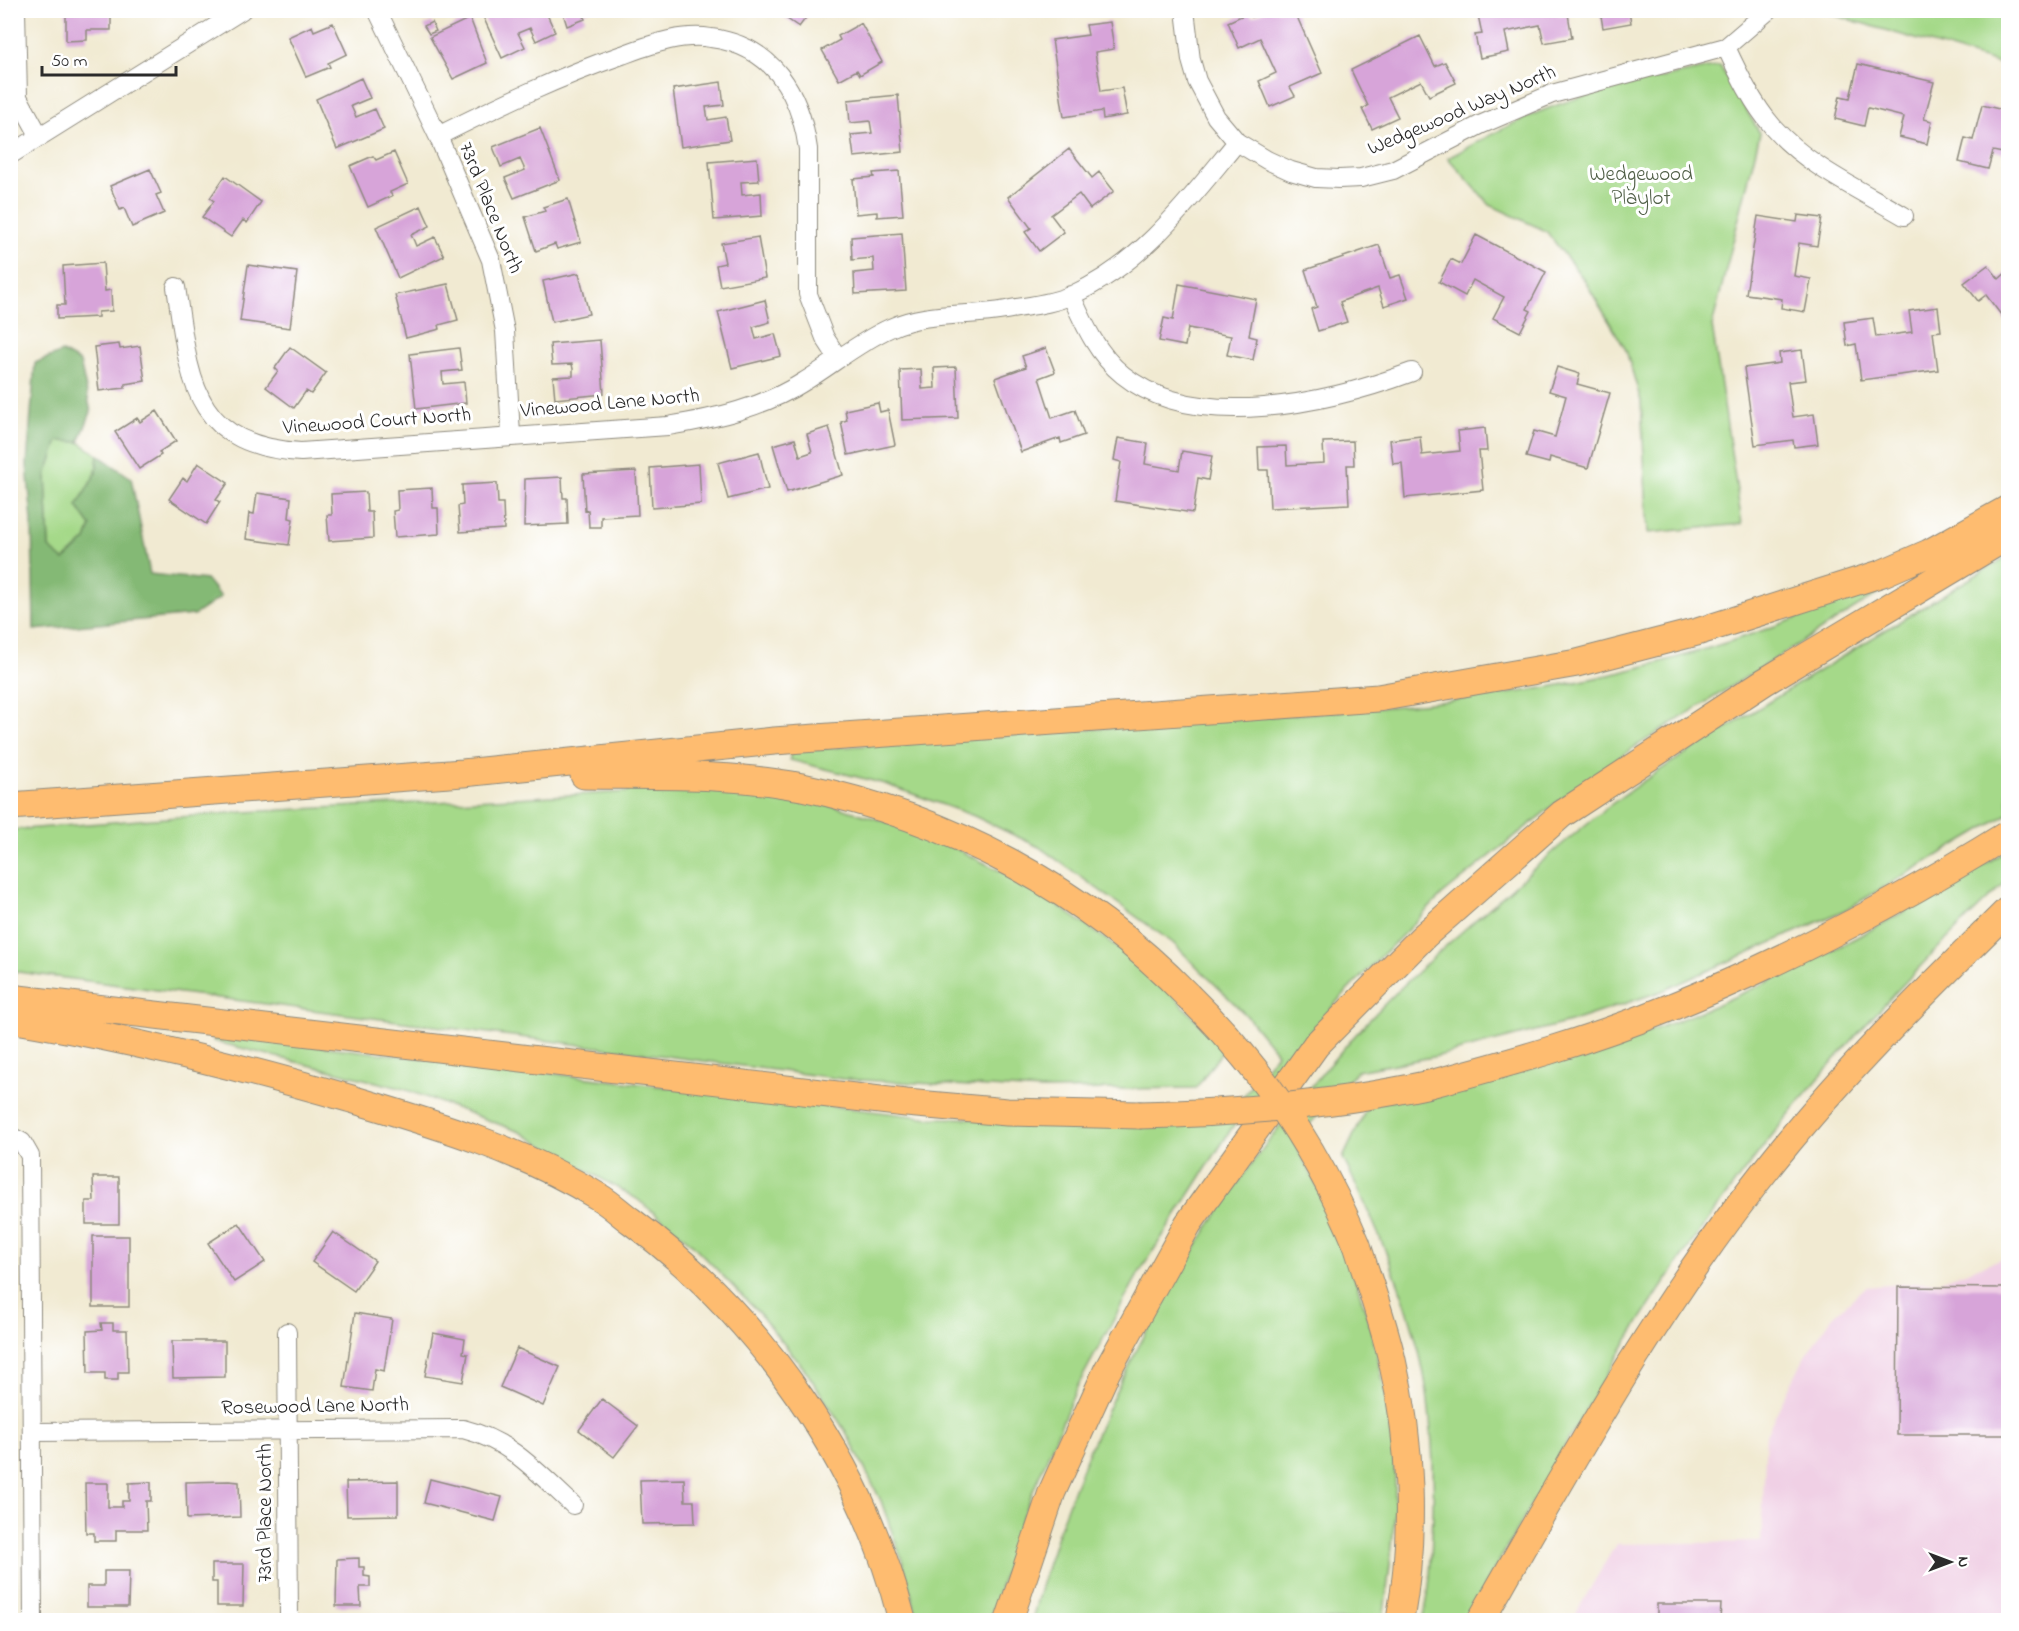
<svg xmlns="http://www.w3.org/2000/svg" width="2019" height="1631" font-family="'Indie Flower',sans-serif">
<style>
.built{fill:#f0d0e5}
.green{fill:#a5d989;stroke:#68825a;stroke-width:1.5}
.forest{fill:#84b975;stroke:#587250;stroke-width:1.5}
.building{fill:#d7a4d9}
.lines{fill:none;stroke-linecap:round;stroke-linejoin:round}
.minor-casing{stroke:#8e8a7e;stroke-width:20}
.highway-casing{stroke:#8e8a7e;stroke-width:29}
.minor{stroke:#fff;stroke-width:18}
.highway{stroke:#febc70;stroke-width:27}
.highway-bridge-casing{stroke:#8e8a7e;stroke-width:29;stroke-linecap:butt}
.highway-bridge{stroke:#febc70;stroke-width:27}
.labels{text-anchor:middle;dominant-baseline:central;stroke-width:6;stroke-linejoin:round;paint-order:stroke}
.street-label{font-size:21px;fill:#2b2b2b;stroke:#fff}
.park-label{font-size:21px;fill:#505f47;stroke:#fff}
</style>
<rect width="100%" height="100%" fill="#fff"/>
<filter id="ink" filterUnits="userSpaceOnUse"><feTurbulence type="fractalNoise" baseFrequency=".0167" numOctaves="2"/><feDisplacementMap in="SourceGraphic" scale="12" xChannelSelector="R" yChannelSelector="G"/><feConvolveMatrix kernelMatrix="1 2 1 2 8 2 1 2 1" color-interpolation-filters="sRGB"/></filter>
<filter id="wash" filterUnits="userSpaceOnUse"><feTurbulence type="fractalNoise" baseFrequency=".008" numOctaves="4" result="noise"/><feDisplacementMap in="SourceGraphic" scale="24" xChannelSelector="R" yChannelSelector="G"/><feGaussianBlur stdDeviation="1.35" result="paint"/><feColorMatrix in="noise" values="0 0 0 0 0 0 0 0 0 0 0 0 0 0 0 0 0 1.4 0 .05"/><feComposite in="paint" operator="in"/></filter>
<g filter="url(#wash)">
<rect width="100%" height="100%" fill="#f1ead2"/>
<!-- built -->
<path class="built" d="M2008,1256V1620H1572L1616,1544L1761,1542L1766,1434L1805,1356L1833,1316L1866,1287L1940,1281Z"/>
<!-- green -->
<path class="green" d="M1820,11H2008V66Z
M1720,66L1760,133L1712,326L1742,524L1648,533L1641,401L1626,350L1585,281L1546,231L1490,205L1448,158C1485,138 1520,118 1560,104C1611,86 1667,77 1720,66Z
M58,440L79,442L98,455L96,473L77,506L91,526L86,540L64,560L49,548L46,475Z
M2008,556V814L1847,909L1662,991L1570,1022L1438,1056L1357,1071L1294,1142C1350,1244 1390,1361 1395,1480C1396,1526 1389,1574 1383,1620H1032C1085,1410 1206,1204 1349,1042C1396,989 1448,943 1501,898C1536,866 1572,835 1609,806C1660,767 1718,734 1772,700C1851,651 1929,603 2008,556Z
M1875,587L1878,594L1633,748L1566,795L1442,895L1340,998L1237,1120L1139,1273L1076,1389L1020,1522L990,1620H918L905,1569L881,1501L846,1432L806,1371L758,1312L690,1242L637,1199L520,1132L404,1089L213,1041L215,1034L931,1118L1224,1121L1277,1053L1246,1015L1173,943L1039,847L974,816L885,784L790,760V751C923,741 1055,732 1188,722C1299,714 1409,708 1519,692C1640,674 1762,635 1875,587Z
M628,785L743,789L837,807L927,834L1030,886L1148,969L1224,1049L1196,1088L1043,1090L843,1079L11,971V830L244,812L628,792Z
M2008,850V880C1891,989 1780,1116 1689,1247C1606,1365 1538,1496 1465,1620H1423C1430,1593 1431,1563 1432,1534C1435,1488 1433,1439 1427,1393C1416,1314 1378,1229 1343,1158L1368,1105C1452,1086 1538,1071 1619,1042C1757,995 1885,926 2008,850Z"/>
<!-- forest -->
<path class="forest" d="M62,352L80,362L91,412L79,442L58,441L46,475L49,548L64,560L86,540L91,526L77,506L96,473L98,455L131,478L150,574L207,580L221,597L194,615L34,630L32,521L27,465L35,363Z"/>
<g id="blocks">
<!-- building -->
<path class="building" d="M66,10H111V30H87V40L66,41Z
M480,10H545L555,32L536,41L530,28L518,33L525,47L502,58Z
M562,10H590V11L583,13L585,19L567,26Z
M774,10H817L815,13L811,11L799,27Z
M1268,10H1294L1322,73L1290,87L1295,96L1270,107L1259,81L1276,73L1260,38L1239,48L1228,22L1250,12L1252,17Z
M1477,10H1557L1558,15L1568,14L1572,38L1544,43L1540,25L1505,32L1509,52L1480,58L1475,35L1482,34Z
M1600,10H1629L1631,23L1603,28Z
M470,18L487,63L453,79L430,37Z
M432,22L436,31L429,34L424,26Z
M1110,22L1114,49L1095,52L1101,91L1122,88L1127,115L1103,119L1102,111L1064,117L1052,40L1088,35L1086,25Z
M333,23L347,54L328,63L330,67L306,77L288,37L312,26L314,31Z
M861,23L882,62L860,75L857,70L839,80L822,50L840,40L838,36Z
M1420,36L1435,66L1445,62L1456,83L1429,96L1421,81L1388,97L1398,117L1372,129L1362,109L1368,106L1351,70Z
M1858,64L1934,82L1924,119L1932,121L1927,144L1899,137L1904,117L1868,108L1864,126L1835,119L1840,96L1850,98Z
M361,78L370,98L351,106L356,117L375,109L384,129L337,149L316,99Z
M721,82L724,105L706,107L708,120L726,117L730,140L681,147L673,89Z
M898,95L903,152L854,157L851,135L872,133L870,121L850,123L848,100Z
M1982,105L2008,111V154L1993,151L1988,169L1959,162L1965,138L1973,140Z
M540,128L560,180L514,198L505,178L525,170L520,159L501,167L493,147Z
M1069,149L1092,178L1099,172L1114,191L1090,209L1079,194L1051,215L1064,232L1039,251L1025,232L1031,228L1008,197Z
M394,152L408,184L390,192L392,196L368,207L350,166L373,156L376,160Z
M757,158L759,181L741,182L742,195L761,193L762,216L714,220L709,162Z
M150,169L161,193L156,195L164,213L132,227L124,208L120,210L110,186Z
M899,171L903,215L877,217V212L856,214L853,179L874,177L873,173Z
M225,176L261,202L247,223L243,220L231,237L202,217L214,201L210,198Z
M568,199L581,242L557,249L555,244L536,251L525,217L545,211L543,207Z
M421,206L430,226L411,235L414,241L416,246L435,237L444,256L398,278L376,227Z
M1798,215L1822,218L1817,246L1799,243L1794,276L1811,279L1805,312L1781,308L1782,299L1746,294L1758,216L1797,222Z
M902,233L906,291L855,294L854,273L874,271L873,258L852,260L851,237Z
M1476,235L1546,272L1527,309L1531,311L1520,332L1493,318L1504,297L1473,280L1465,296L1439,282L1451,259L1461,264Z
M758,237L765,278L720,286L716,265L725,263L721,243Z
M1379,245L1390,278L1400,275L1408,298L1384,306L1378,288L1355,296L1340,302L1347,322L1318,331L1311,309L1317,307L1305,270Z
M103,263L105,291L111,290L112,311L98,312V317L57,319V305H65L63,266Z
M248,265L297,272L290,328L240,321Z
M1988,265L1999,279L2008,271V324L1986,295L1978,301L1964,283Z
M579,273L589,314L552,322L543,281Z
M448,284L458,320L439,325L440,329L406,338L395,295Z
M1179,284L1256,299L1249,336L1257,338L1253,360L1227,355L1231,336L1188,328L1185,346L1159,341L1164,318L1173,320Z
M765,300L770,322L753,327L756,339L775,334L781,356L732,368L718,312Z
M1938,307L1941,331L1933,332L1938,370L1861,380L1856,344L1847,346L1844,322L1873,318L1876,337L1912,332L1909,311Z
M600,340L604,394L555,399L553,377L573,376V369L572,364L552,365L550,344Z
M119,344L120,349L140,346L145,381L125,384V388L99,391L94,347Z
M290,347L326,373L311,394L306,391L294,408L266,387L278,371L275,368Z
M459,348L462,370L442,372L443,384L464,382L466,403L416,409L410,354Z
M1046,348L1055,372L1039,378L1052,418L1075,410L1084,435L1061,443L1060,438L1021,452L995,378L1026,367L1022,356Z
M1802,350L1806,380L1788,382L1793,417L1814,414L1818,444L1794,447L1793,440L1755,445L1744,368L1780,363L1779,353Z
M956,367L958,418L902,420L900,370L921,369L922,389L935,388L934,368Z
M1557,367L1580,374L1577,384L1610,393L1588,468L1550,457L1549,463L1526,457L1534,431L1555,437L1566,396L1549,391Z
M878,403L880,412L888,410L895,445L848,455L841,422L847,420L845,410Z
M157,411L176,441L159,452L161,455L139,469L115,432L137,418L140,422Z
M829,427L843,475L787,492L773,445L795,439L800,456L812,452L807,434Z
M1485,428L1487,451H1479L1483,490L1405,498L1402,463L1393,464L1390,440L1420,436L1422,455L1460,451L1458,431Z
M1118,438L1148,443L1145,464L1179,470L1182,451L1212,456L1208,480L1198,478L1193,513L1115,501L1121,462L1114,460Z
M1353,441L1354,465H1347L1349,504L1270,508L1268,470H1259L1258,447L1286,446L1287,465L1324,463L1323,442Z
M759,452L768,489L728,499L718,463Z
M198,463L228,483L216,500L220,502L206,524L169,499L183,478L187,481Z
M699,464L701,504L652,508L650,468Z
M636,471L638,515L601,517V527H589L588,510L585,511L583,474Z
M562,477L563,498H567L568,524L524,526L525,479Z
M497,483L498,503H503L504,529L460,532L458,506L463,505L462,485Z
M432,488L433,508H438L439,534L395,537L393,511L398,510L397,490Z
M366,492L367,512H372L373,538L329,541L327,515H332L331,494Z
M257,493L291,498L289,518L293,519L289,545L246,539L249,513L254,514Z
M93,1177H119V1224H86V1201H94Z
M239,1223L265,1262L234,1282L208,1243Z
M333,1232L375,1261L354,1291L312,1262Z
M93,1236H129V1307H93Z
M1898,1287L2008,1288V1435H1897Z
M355,1313L392,1319L384,1371L375,1369L372,1391L344,1387Z
M101,1323H113V1330H127L128,1372H118V1380H105V1373H88L87,1331L102,1330Z
M433,1333L465,1339L463,1353L468,1354L463,1382L425,1376Z
M172,1341H225V1377L173,1378Z
M517,1348L560,1367L543,1406L500,1387Z
M602,1399L638,1426L614,1457L579,1430Z
M430,1479L502,1497L495,1521L424,1503Z
M684,1479L685,1501H694L695,1523L642,1524L640,1480Z
M229,1481L239,1482L240,1517L187,1519L186,1482Z
M398,1481V1515L347,1516L346,1482Z
M151,1482V1501H146L147,1530H116V1541H94V1533H86L85,1483H108V1507H122V1501H129V1483Z
M359,1558V1567H364V1576L370,1577V1587H360L361,1606H336L337,1559Z
M212,1564H244L243,1606H217V1582H212Z
M104,1571H129L128,1607H87V1586H104Z
M1657,1604H1721L1720,1620H1657Z"/>
</g>
</g>
<g filter="url(#ink)">
<use href="#blocks" fill-opacity="0" stroke="#8e8a7e" stroke-width="1.5"/>
<g class="lines">
<defs>
<path id="minor" d="M16,10L18,97L40,137
M377,10L438,136L491,260L505,331L511,435
M1185,10L1191,60L1197,81L1216,117L1237,142L1267,160L1291,171L1316,178L1339,179L1361,178L1393,170L1480,125L1552,94L1726,47L1769,10
M1726,47C1739,75 1753,104 1773,127C1807,166 1860,190 1904,216
M438,136C498,106 558,77 622,55C650,45 681,33 711,38C773,46 800,93 808,149V294L825,338L838,358
M10,155L242,10
M176,287C190,378 190,445 301,452L668,426C716,418 763,408 805,381C833,364 859,342 890,328C926,311 967,317 1006,310C1027,306 1052,304 1072,295C1142,264 1189,200 1237,142
M1071,295C1084,324 1097,354 1123,375C1196,434 1331,402 1412,372
M10,1136L22,1142L30,1156L33,1620
M287,1332L289,1620
M32,1432L463,1429C511,1441 537,1472 573,1505"/>
<path id="highway" d="M584,775C656,776 730,773 802,787C948,817 1084,889 1188,996
M10,806L463,773L774,741L1378,698L1577,663L1697,632L1883,573L1929,553L2008,509
M10,998L906,1103L1007,1112L1139,1115
M10,1019C125,1038 237,1066 348,1098C435,1124 521,1149 599,1197C611,1204 621,1214 631,1221C761,1317 863,1464 902,1620
M1430,1084C1509,1063 1588,1041 1664,1010C1784,962 1899,902 2008,834
M1357,1245C1369,1283 1383,1321 1392,1360C1412,1444 1415,1535 1400,1620
M1009,1620L1052,1492L1107,1371L1188,1224L1316,1045L1424,936L1562,814L1764,682L2008,536
M1481,1620C1575,1455 1668,1287 1790,1140C1857,1059 1933,984 2008,910"/>
</defs>
<!-- minor casing -->
<use href="#minor" class="minor-casing"/>
<!-- highway casing -->
<use href="#highway" class="highway-casing"/>
<!-- minor -->
<use href="#minor" class="minor"/>
<!-- highway -->
<use href="#highway" class="highway"/>
<defs>
<path id="highway-bridge" d="M1188,996C1261,1067 1318,1150 1357,1245
M1139,1115C1237,1113 1334,1105 1430,1084"/>
</defs>
<!-- highway-bridge casing -->
<use href="#highway-bridge" class="highway-bridge-casing"/>
<!-- highway-bridge -->
<use href="#highway-bridge" class="highway-bridge"/>
</g>
</g>
<g class="labels">
<!-- street labels -->
<g class="street-label">
<text transform="translate(1462 111) rotate(-23)">Wedgewood Way North</text>
<text transform="translate(490 208) rotate(68)">73rd Place North</text>
<text transform="translate(610 404) rotate(-5)">Vinewood Lane North</text>
<text transform="translate(377 422) rotate(-4)">Vinewood Court North</text>
<text transform="translate(315 1407) rotate(-1)">Rosewood Lane North</text>
<text transform="translate(266 1513) rotate(-90)">73rd Place North</text>
</g>
<!-- park labels -->
<g class="park-label">
<text x="1641" y="175">Wedgewood<tspan x="1641" dy="24">Playlot</tspan></text>
</g>
</g>
<!-- margin -->
<rect width="2019" height="1631" fill="none" stroke="#fff" stroke-width="36"/>
<!-- north arrow -->
<g transform="translate(1950 1562) rotate(90)" stroke="#ffffff" stroke-width="4.5" paint-order="stroke">
<path d="M0-4.5L10 22L0 15L-10 22Z" fill="#2b2b2b"/>
<text y="-9" font-size="16" font-weight="bold" text-anchor="middle" fill="#2b2b2b">N</text>
</g>
<!-- scale -->
<path d="M42 66v9h134v-9" fill="none" stroke="#2b2b2b" stroke-width="3"/>
<text x="51" y="66" font-size="18" fill="#2b2b2b" stroke="#ffffff" stroke-width="4.5" paint-order="stroke">50 m</text>
</svg>
